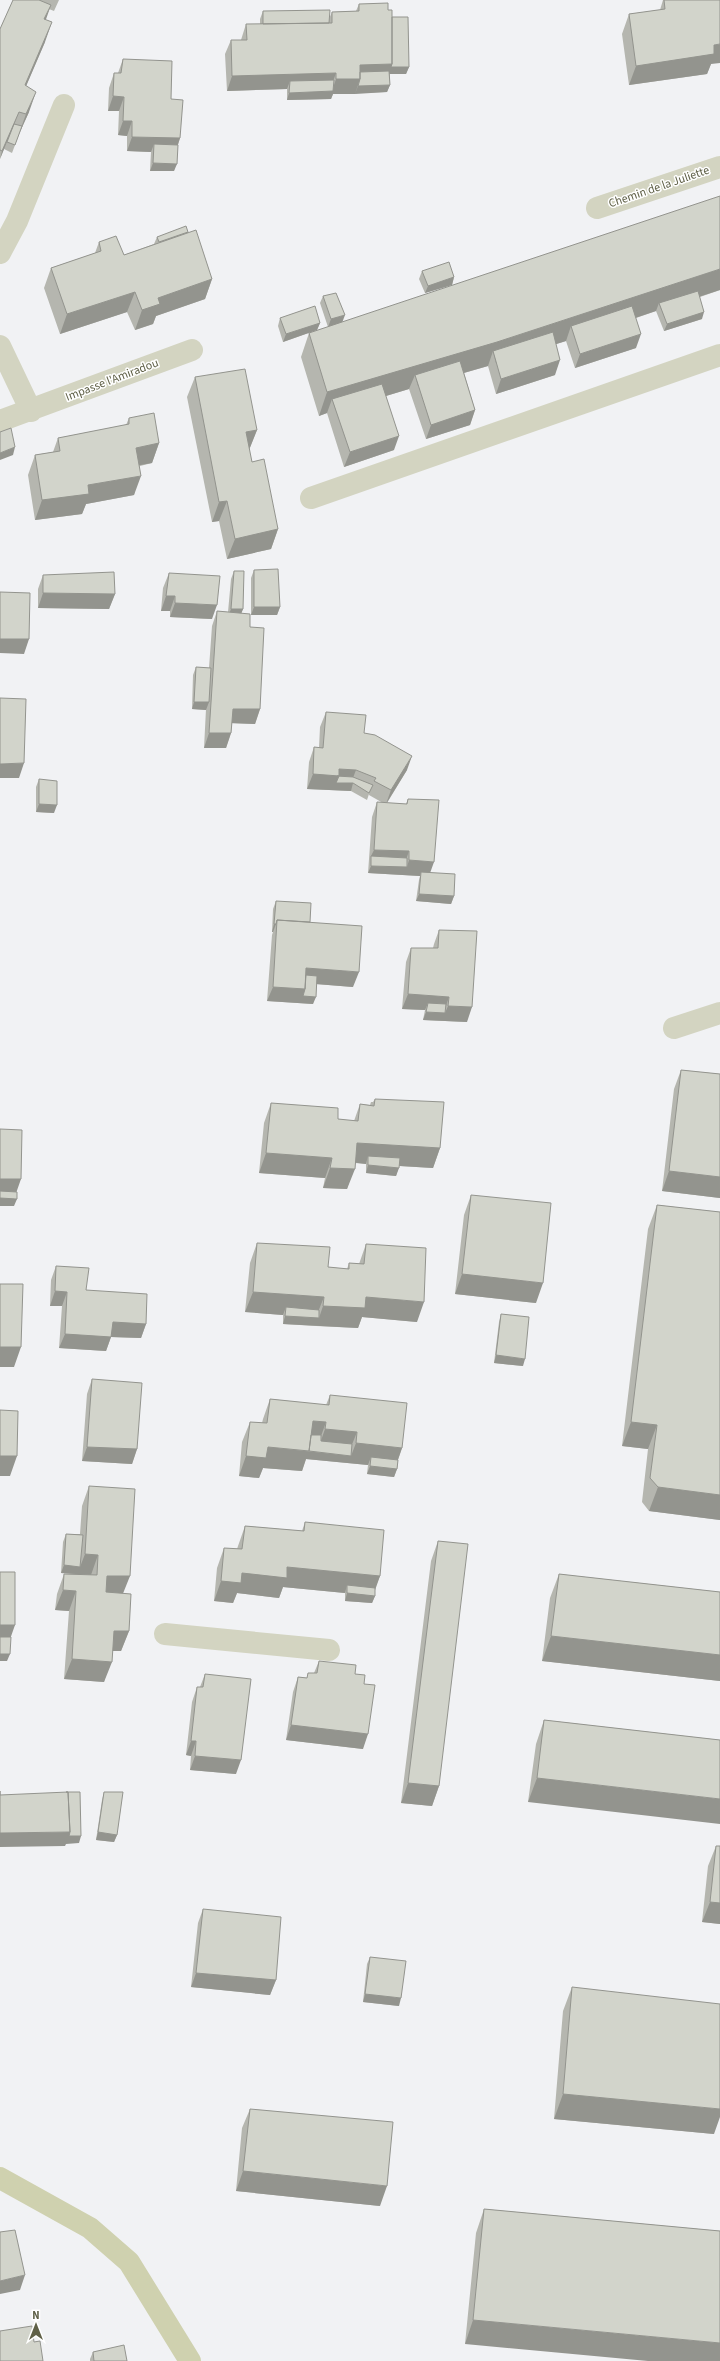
<svg xmlns="http://www.w3.org/2000/svg" width="720" height="2361" font-family="'Source Sans 3',sans-serif">
<style>
.lines{fill:none;stroke-linecap:round;stroke-linejoin:round}
.minor{stroke:#d3d4c1;stroke-width:22}
.major{stroke:#cfd1af;stroke-width:22}
.wall{fill:#b5b6af}
.shaded-wall{fill:#93948e}
.building{fill:#d2d4cb;stroke:#93948e}
.labels{text-anchor:middle;dominant-baseline:central;stroke-width:3;stroke-linejoin:round;paint-order:stroke}
.street-label{font-size:12px;fill:#5f6047;stroke:#fff}
</style>
<rect width="100%" height="100%" fill="#f1f2f4"/>
<g class="lines">
<!-- minor -->
<path class="minor" d="M597,208L720,167
M0,253L17,221L64,105
M0,346L31,411
M0,421L192,350
M311,498L720,355
M674,1028L720,1013
M165,1634L329,1650"/>
<!-- major -->
<path class="major" d="M0,2178L90,2228L129,2262L190,2361"/>
</g>
<!-- wall -->
<path class="wall" d="M13,0H59L54,11L49,9L45,20V42L26,86L29,112L19,134L12,153L4,149L0,159V29Z
M663,0H720L711,64L707,74L629,85L622,34L629,14L660,10Z
M359,4L388,10L392,17L409,67L406,74H390V85L387,92L333,94L331,99L287,100V89L227,91L225,54L231,40H241L246,24H260V19L263,11L329,19L332,12L356,11Z
M123,59L171,99L180,138L178,145L174,171H150L151,152L127,151V136L118,135L119,111H108L109,88L114,73H118Z
M188,232L212,279L205,299L156,316L153,324L135,330L127,312L60,334L44,288L51,268L95,253L99,242L124,255L154,244L157,237Z
M422,271L454,277L452,285L425,293L419,279Z
M720,290L700,297L702,319L664,331L656,311L636,318V348L575,368L566,341L556,344L555,375L496,394L488,366L464,373L475,410L470,425L426,439L409,389L386,396L394,450L344,467L327,413L319,416L301,357L309,333L328,327L320,303L323,296L342,322Z
M280,318L320,323L317,330L283,342L278,326Z
M195,377L257,430L249,450L252,462L278,529L271,549L227,559L219,521L212,522L187,397Z
M129,418L159,443L152,463L140,466L134,495L86,504L82,514L35,520L28,475L35,455L53,452L58,438L126,425Z
M254,570L280,607L277,615H251V578Z
M234,571L243,609L241,613L250,627L260,709L255,724L232,723L231,733L226,748H204L206,709V710L192,709L193,675L196,667L209,668L212,626L217,611L228,612L231,579Z
M169,573L212,619L170,617V611H161L163,588Z
M43,575L115,594L109,609L38,608V589Z
M326,712L364,733L407,770L387,803L406,804L408,799L430,873L454,896L451,904L416,901L419,880L420,876L368,873L372,817L377,802L383,803L369,795V794L367,800L351,791L307,789L309,762L314,747L319,748L320,727Z
M39,779L54,813L36,812V787Z
M276,901L310,922L353,987L316,984L313,1004L267,1001L272,935L273,932H272L273,909Z
M439,930L467,1022L423,1020L425,1010L402,1009L406,962L411,948H433L434,944Z
M681,1070L720,1074V1198L662,1191L674,1089Z
M375,1099L440,1148L433,1168L399,1166L396,1176L366,1173V1164L355,1163L347,1189L323,1188L325,1178L259,1173L264,1123L271,1103L338,1119L354,1121L360,1104L370,1105L371,1102H373Z
M471,1195L536,1303L455,1294L464,1215Z
M657,1205L720,1212V1520L649,1511L642,1502L648,1449L622,1446L648,1229Z
M257,1243L328,1267L347,1269L349,1263L359,1264L366,1244L417,1322L362,1317L358,1328L316,1326L283,1324V1315L245,1312L250,1263Z
M56,1266L86,1290L146,1324L141,1338L111,1337L106,1351L59,1348L62,1306H50L51,1280Z
M501,1314L523,1366L494,1363L499,1322Z
M92,1379L137,1449L132,1464L82,1461L87,1394Z
M330,1395L402,1448L398,1460L397,1469L394,1477L367,1474L368,1465L306,1459L302,1471L263,1468L259,1478L239,1476L242,1442L250,1422L262,1423L263,1419L270,1399L326,1405Z
M89,1486L123,1593L129,1631L121,1651H112L104,1682L64,1679L69,1611L55,1610L57,1594L64,1574H72L61,1573L63,1542L66,1534H80L82,1506Z
M305,1522L380,1576L375,1588V1596L372,1603L345,1601V1593L283,1587L279,1598L237,1593L233,1603L214,1601L217,1568L224,1548L237,1549L238,1546L245,1526L302,1531Z
M438,1541L439,1786L432,1806L401,1803L431,1561Z
M559,1574L720,1592V1681L542,1661L550,1598Z
M319,1661L355,1674L364,1684L363,1749L286,1740L293,1692L298,1677L307,1678L308,1673H314Z
M205,1674L236,1774L190,1770L191,1756L186,1755L192,1702L197,1687H200Z
M544,1720L720,1740L528,1802L536,1744Z
M104,1792L117,1835L114,1842L96,1840L102,1800Z
M716,1846L720,1924L702,1922L708,1866Z
M203,1909L276,1980L270,1995L191,1987L198,1923Z
M370,1957L399,2006L363,2002L367,1964Z
M572,1987L714,2134L554,2119L563,2011Z
M250,2109L380,2206L236,2191L242,2128Z
M484,2209L720,2231L465,2344L476,2233Z
M93,2352L127,2361H90V2359Z"/>
<!-- shaded-wall -->
<path class="shaded-wall" d="M51,5L44,25V19Z
M52,22L45,42L18,105L25,85Z
M720,44V63L711,64L707,74L629,85L636,66L714,45Z
M392,64L409,67L406,74H388L360,79L355,94H333L331,99L287,100L289,93L332,91L336,79L360,65Z
M336,73L331,87L290,81L287,89L227,91L232,76Z
M390,85L387,92L355,94L358,86Z
M36,92L29,112L19,134L12,153L26,114Z
M113,96L124,97L119,111H108Z
M19,112L11,132L0,159L2,151Z
M123,121H132L127,136L118,135Z
M132,137L180,138L175,153L154,144L151,152L127,151Z
M153,163L177,164L174,171H150Z
M720,269V290L661,309L659,303L656,311L575,338L571,326L566,341L496,363L493,351L488,366L418,386L415,375L409,389L336,411L332,399L327,413L319,416L327,392Z
M454,277L452,285L425,293L428,286Z
M212,279L205,299L156,316L153,324L135,330L142,310L158,298Z
M135,292L127,312L60,334L67,314Z
M704,312L702,319L664,331L667,324Z
M345,315L342,323L328,327L331,319Z
M320,323L317,330L283,342L286,334Z
M641,334L636,348L575,368L580,354Z
M560,360L555,375L496,394L501,379Z
M475,410L470,425L426,439L431,425Z
M257,430L249,450L246,432Z
M399,436L394,450L344,467L350,452Z
M159,443L152,463L129,467L136,448Z
M15,447L13,455L0,460V453Z
M141,476L134,495L86,504L82,514L35,520L42,500L88,485Z
M227,501L219,521L212,522L219,502Z
M278,529L271,549L227,559L235,539Z
M43,593L115,594L109,609L38,608Z
M166,596H175L170,611H161Z
M175,603L217,605L212,619L170,617Z
M254,607H280L277,615H251Z
M231,609H243L240,617H228Z
M0,639H29L24,654L0,653Z
M194,702H209L206,710L192,709Z
M233,709H260L255,724L227,723Z
M209,733H231L226,748H204Z
M412,756L407,770L386,804L391,790Z
M24,763L19,778H0V764Z
M339,769L356,770L351,783H353L351,791L307,789L313,774Z
M39,804L57,805L54,813L36,812Z
M374,850L409,851L404,866L371,856Z
M409,860L434,862L429,876L421,872L420,876L368,873L371,866L407,867Z
M419,894L454,896L451,904L416,901Z
M274,924H276L273,932H272Z
M306,968L359,972L353,987L303,983Z
M273,987L305,989L316,997L313,1004L267,1001Z
M408,994L449,997L444,1012L428,1003L425,1010L402,1009Z
M448,1006L472,1007L467,1022L423,1020L426,1012L445,1013Z
M357,1143L440,1148L433,1168L368,1164V1156L366,1164L350,1162Z
M266,1153L332,1158L325,1178L259,1173Z
M368,1165L399,1168L396,1176L366,1173Z
M330,1168L355,1169L347,1189L323,1188Z
M669,1171L720,1177V1198L662,1191Z
M0,1179H21L14,1199H17L14,1206H0Z
M462,1274L543,1283L536,1303L455,1294Z
M55,1291L67,1292L62,1306H50Z
M253,1292L324,1297L316,1317L286,1307L283,1315L245,1312Z
M366,1297L424,1302L417,1322L362,1317L358,1328L283,1324L285,1316L319,1318L323,1306Z
M113,1322L146,1324L141,1338L111,1337L106,1351L59,1348L65,1334Z
M0,1347H21L14,1367H0Z
M496,1355L525,1359L523,1366L494,1363Z
M313,1421L326,1422L319,1442L308,1441Z
M631,1422L657,1425L648,1449L622,1446Z
M325,1429L357,1432L349,1452L318,1449Z
M356,1443L402,1448L395,1468L371,1457L368,1465L306,1459L302,1471L263,1468L259,1478L239,1476L246,1456L268,1447L351,1456Z
M87,1447L137,1449L132,1464L82,1461Z
M0,1456H17L10,1476H0Z
M370,1466L397,1469L394,1477L367,1474Z
M658,1487L720,1495V1520L649,1511Z
M85,1554L98,1555L91,1575L61,1573L64,1565L80,1567Z
M287,1567L380,1576L373,1596H375L372,1603L345,1601L347,1593V1585L345,1593L283,1587L279,1598L237,1593L233,1603L214,1601L221,1581L242,1573Z
M107,1576H130L122,1596H100Z
M63,1590L76,1591L69,1611L55,1610Z
M0,1625H15L8,1645H0Z
M114,1631H129L121,1651H106Z
M551,1636L720,1655V1681L542,1661Z
M0,1654H10L7,1661H0Z
M72,1659L112,1662L104,1682L64,1679Z
M291,1725L368,1734L363,1749L286,1740Z
M191,1741H196L191,1756L186,1755Z
M195,1756L241,1760L236,1774L190,1770Z
M537,1778L720,1799V1824L528,1802Z
M408,1783L439,1786L432,1806L401,1803Z
M70,1832L81,1836L79,1843L66,1844L65,1846L0,1847V1833Z
M98,1832L117,1835L114,1842L96,1840Z
M710,1902L720,1903V1924L702,1922Z
M196,1973L276,1980L270,1995L191,1987Z
M365,1994L401,1998L399,2006L363,2002Z
M563,2094L720,2109V2117L714,2134L554,2119Z
M243,2171L387,2186L380,2206L236,2191Z
M25,2275L20,2290L0,2294V2281Z
M473,2320L720,2343V2361H648L465,2344Z"/>
<!-- building -->
<path class="building" d="M13,0H39L51,5L44,19L52,22L25,85L36,92L26,114L19,112L2,151L0,150V29Z
M664,0H720V44L714,45V54L636,66L629,14L665,9Z
M388,3V10H392V64L360,65V79H336V73L232,76L231,40H247L246,24L332,23V12L359,11V4Z
M330,10L329,23L263,24V11Z
M392,17H408L409,67H391L392,64Z
M123,59L172,61L171,99L183,100L180,138L132,137V121H123L124,97L113,96L114,73H121Z
M389,71L390,85L358,86L360,79V72Z
M334,80L333,91L289,93L290,81Z
M14,124L22,126L15,145L7,142Z
M154,144L178,145L177,164L153,163Z
M720,196V269L497,342L327,392L309,333Z
M186,226L188,232L159,242L157,237Z
M196,230L212,279L158,298L160,304L142,310L135,292L67,314L51,268L101,251L99,242L116,236L124,255Z
M449,262L454,277L428,286L422,271Z
M698,291L704,312L667,324L659,303Z
M336,293L345,315L331,319L323,296Z
M315,306L320,323L286,334L280,318Z
M632,306L641,334L580,354L571,326Z
M553,332L560,360L501,379L493,351Z
M460,361L475,410L431,425L415,375Z
M245,369L257,430L246,432L252,462L264,459L278,529L235,539L227,501L219,502L195,377Z
M382,384L399,436L350,452L332,399Z
M154,413L159,443L136,448L141,476L88,485L89,494L42,500L35,455L60,451L58,438L129,424V418Z
M11,428L15,447L0,453V432Z
M278,569L280,607H254V570Z
M234,571H244L243,609H231Z
M114,572L115,594L43,593V575Z
M169,573L220,576L217,605L175,603V596H166Z
M0,592L30,593L29,639H0Z
M217,611L250,614V627L264,628L260,709H233L231,733H209Z
M196,667L211,668L209,702H194Z
M0,698L26,699L24,763L0,764Z
M326,712L366,715L364,733L375,735L412,756L391,790L374,781L376,778L356,770L339,769V776L313,774L314,747L323,748Z
M337,776L353,777L373,785L369,793L353,783H336L339,776Z
M39,779L57,781V805L39,804Z
M408,799L439,800L434,862L409,860V851L374,850L377,802L407,804Z
M371,856L407,858V867L371,866Z
M421,872L455,874L454,896L419,894Z
M276,901L311,903L310,922L277,920L276,924H274Z
M277,920L362,926L359,972L306,968L305,989L273,987Z
M439,930L477,931L472,1007L448,1006L449,997L408,994L411,948H438Z
M306,975L317,976L316,997L303,996L305,989Z
M428,1003L446,1004L445,1013L426,1012Z
M681,1070L720,1074V1177L669,1171Z
M375,1099L444,1102L440,1148L357,1143L355,1169L330,1168L332,1158L266,1153L271,1103L338,1108V1119L358,1121L360,1104L374,1106Z
M0,1129L22,1130L21,1179H0Z
M368,1156L400,1158L399,1168L368,1165Z
M0,1191L17,1192V1199L0,1198Z
M471,1195L551,1203L543,1283L462,1274Z
M657,1205L720,1212V1495L658,1487L650,1478L657,1425L631,1422Z
M257,1243L330,1247L328,1267L349,1269V1263L364,1264L366,1244L426,1248L424,1302L366,1297L365,1308L323,1306L324,1297L253,1292Z
M56,1266L89,1268L86,1290L147,1294L146,1324L113,1322L111,1337L65,1334L67,1292L55,1291Z
M0,1284H23L21,1347H0Z
M286,1307L319,1310V1318L285,1316Z
M501,1314L529,1317L525,1359L496,1355Z
M92,1379L142,1383L137,1449L87,1447Z
M330,1395L407,1403L402,1448L356,1443L357,1432L325,1429L326,1422L313,1421L309,1451L268,1447L266,1458L246,1456L250,1422L267,1423L270,1399L329,1405Z
M0,1410L18,1411L17,1456H0Z
M311,1435H321V1441L352,1444L351,1456L309,1451Z
M371,1457L398,1460L397,1469L370,1466Z
M89,1486L135,1489L130,1576H107L106,1592L131,1594L129,1631H114L112,1662L72,1659L76,1591L63,1590L64,1574L97,1575L98,1555L85,1554Z
M305,1522L384,1530L380,1576L287,1567V1578L242,1573L241,1583L221,1581L224,1548L242,1549L245,1526L304,1531Z
M66,1534L83,1535L80,1567L64,1565Z
M438,1541L468,1544L439,1786L408,1783Z
M0,1572H15V1625H0Z
M559,1574L720,1592V1655L551,1636Z
M347,1585L375,1588V1596L347,1593Z
M0,1637H11L10,1654H0Z
M319,1661L356,1665L355,1674L365,1675L364,1684L375,1685L368,1734L291,1725L298,1677L307,1678L308,1673H317Z
M205,1674L251,1679L241,1760L195,1756L196,1741H191L197,1687H203Z
M544,1720L720,1740V1799L537,1778Z
M0,1791V1795L68,1792L70,1832L0,1833Z
M66,1792H80L81,1836H69L70,1832L68,1792Z
M104,1792H123L117,1835L98,1832Z
M716,1846H720V1903L710,1902Z
M203,1909L281,1917L276,1980L196,1973Z
M370,1957L406,1961L401,1998L365,1994Z
M572,1987L720,2004V2109L563,2094Z
M250,2109L393,2122L387,2186L243,2171Z
M484,2209L720,2231V2343L473,2320Z
M15,2230L25,2275L0,2281V2232Z
M32,2326L34,2342L40,2341L43,2361H0V2331Z
M124,2345L127,2361H94L93,2352Z"/>
<g class="labels">
<!-- street labels -->
<g class="street-label">
<text transform="translate(659 187) rotate(-19)">Chemin de la Juliette</text>
<text transform="translate(112 380) rotate(-21)">Impasse l'Amiradou</text>
</g>
</g>
<!-- north arrow -->
<g transform="translate(36 2325)" stroke="#ffffff" stroke-width="3" paint-order="stroke">
<path d="M0-3L7 15L0 10L-7 15Z" fill="#5f6047"/>
<text y="-6" font-size="11" font-weight="bold" text-anchor="middle" fill="#5f6047">N</text>
</g>
</svg>
